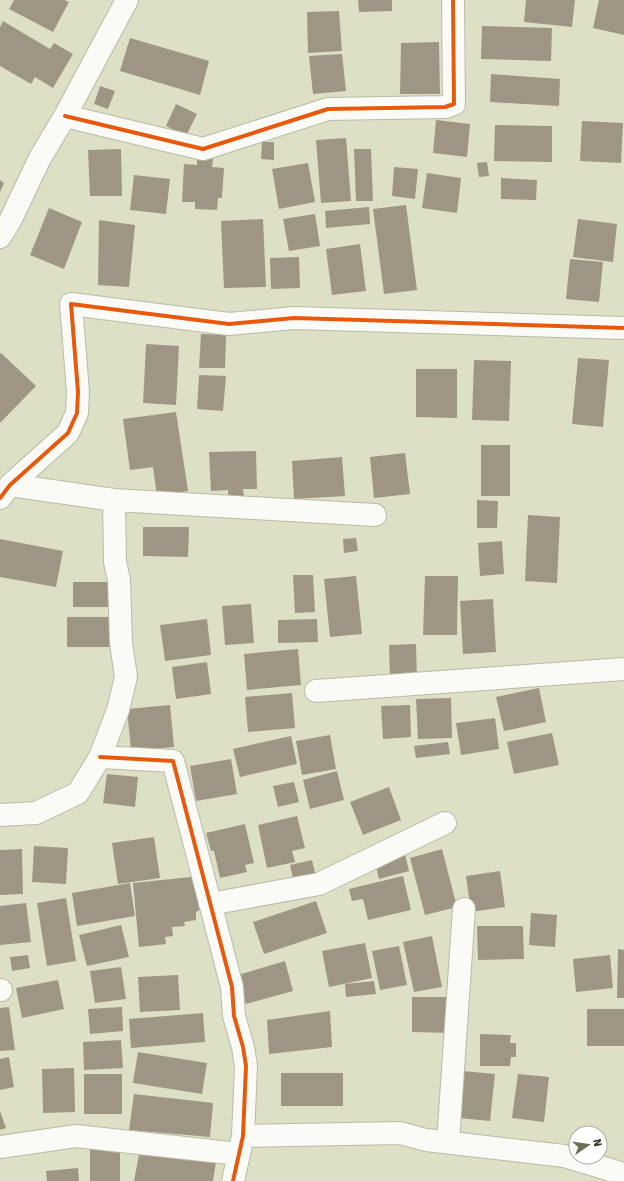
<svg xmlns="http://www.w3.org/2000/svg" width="624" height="1181" font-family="'Fira Sans',sans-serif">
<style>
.building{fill:#9f9584}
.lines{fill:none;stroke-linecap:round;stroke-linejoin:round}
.minor-casing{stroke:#b9baa5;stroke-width:24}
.minor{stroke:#fafaf6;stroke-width:22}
.cycleway-casing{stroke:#fff;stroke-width:6}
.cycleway{stroke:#e8590c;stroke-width:4}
</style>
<rect width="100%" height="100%" fill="#dee0c5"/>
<!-- building -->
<path class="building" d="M14,0H64L69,2L53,32L9,9Z
M358,0H392V11L359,12Z
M526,0H575L572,27L524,22Z
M599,0H624V35L593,28Z
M339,11L342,51L308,53L307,12Z
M3,21L50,49L54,43L73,54L53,88L35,77L31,84L0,66V27Z
M482,26L552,28L551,61L481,59Z
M130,38L209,61L200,95L120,71Z
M439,42L440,94H400L401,43Z
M342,54L346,91L313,94L309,56Z
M491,74L560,79L559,106L490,102Z
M100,86L115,91L108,109L94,104Z
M176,104L197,114L186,136L166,126Z
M436,120L470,124L467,157L433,153Z
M582,121L623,123L621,163L580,161Z
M495,125L552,126V162L494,161Z
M346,138L351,201L321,203L316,140Z
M262,142H274V160L261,159Z
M121,149L122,196H90L88,150Z
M354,149H371L373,201H356Z
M197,159H213L212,167L224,168L222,198H218L217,210L195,209V202H182L184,164L197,165Z
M487,162L489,176L479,177L477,163Z
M308,163L315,202L279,209L272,169Z
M394,167L418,169L415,199L392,196Z
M427,173L461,178L457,213L422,208Z
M134,175L170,179L166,214L130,210Z
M501,178L537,180L536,200L501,199Z
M0,180L4,183L0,192Z
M406,205L417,290L384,294L373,209Z
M369,207L370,224L326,228L325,211Z
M49,208L82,222L64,269L30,255Z
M315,214L320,246L289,251L283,219Z
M263,219L266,287L224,288L221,221Z
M578,219L617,224L613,262L573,257Z
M99,220L135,225L129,287L98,285Z
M360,244L366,291L332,295L326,249Z
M299,257L300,288L271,289L270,258Z
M570,259L603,262L599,302L566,299Z
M201,334L226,335L225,368H199Z
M146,344L179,346L176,405L143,403Z
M1,353L36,386L0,423V354Z
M578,358L609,360L603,427L572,424Z
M474,360L511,361L509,421L472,420Z
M416,369H457V418L416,417Z
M199,375L226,376L223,411L197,409Z
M176,412L188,491L157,496L153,467L130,470L123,419Z
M481,445H510V496H481Z
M256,451L257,489H243L244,496L228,497V490L211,491L209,452Z
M405,453L410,494L374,498L370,457Z
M342,457L345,496L294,499L292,461Z
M477,500L498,501L497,528H477Z
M528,515L560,517L557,583L525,581Z
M143,527H189L188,557L143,556Z
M356,538L358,551L344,553L343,539Z
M0,539L63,551L56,587L0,577Z
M502,541L504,574L480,576L478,543Z
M293,575H313L315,612L295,613Z
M356,576L362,634L330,637L324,579Z
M425,576H458L457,635H423Z
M73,582H110V607H73Z
M493,599L496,652L463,654L460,601Z
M251,604L254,643L225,645L222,606Z
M67,617H112L111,647H67Z
M207,619L211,655L165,661L160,625Z
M317,619L318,642L278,643V620Z
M416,644L417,681H390L389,645Z
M298,649L301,685L247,690L244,654Z
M207,662L211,694L176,699L172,667Z
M539,688L546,722L504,731L496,697Z
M292,693L295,728L248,732L245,697Z
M451,698L452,738L418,739L416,699Z
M170,705L174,747L131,751L127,709Z
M410,705L411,737L383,739L381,706Z
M495,718L499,749L461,755L456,723Z
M552,733L559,765L514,774L507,742Z
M330,735L336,769L302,775L296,741Z
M291,736L297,764L240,777L233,749Z
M448,742L450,754L416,758L414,746Z
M231,759L237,794L196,801L190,766Z
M337,771L344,800L310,809L303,780Z
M107,774L138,777L135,807L103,803Z
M294,782L299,802L278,807L273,786Z
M389,787L401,820L363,835L350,802Z
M297,816L305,848L292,851L295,862L267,868L258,825Z
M245,824L254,863L245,865L247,872L220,878L214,851H211L206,833Z
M154,837L160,878L118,884L112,843Z
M34,846L68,848L66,884L32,882Z
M22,849L23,894L0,895V850Z
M442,849L457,907L425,915L410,858Z
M405,854L409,871L379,879L375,862Z
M312,860L315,873L293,878L290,865Z
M500,871L505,907L471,912L466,876Z
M201,876L204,908L196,912V920L184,922L185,926L172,927L173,936L165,937L166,944L139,947L133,883Z
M403,876L411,910L368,920L363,899L352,901L349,889Z
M130,883L135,916L77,926L72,893Z
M66,898L76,961L47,966L37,903Z
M316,901L327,933L264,954L253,922Z
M26,903L31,942L0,945V906Z
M531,913L557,915L555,947L529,945Z
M121,925L129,957L87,966L79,935Z
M477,926H523L524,959L478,960Z
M432,936L442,987L414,992L403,942Z
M365,943L372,978L329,987L322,951Z
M399,946L407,985L380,990L372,951Z
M618,949L624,950V998H617Z
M28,955L30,968L12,971L10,957Z
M610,955L613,988L576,992L573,959Z
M285,961L293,991L246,1004L238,975Z
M121,967L126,999L95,1003L90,971Z
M178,975L180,1010L140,1012L138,977Z
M58,980L64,1009L22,1018L16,988Z
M374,981L376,994L346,997L345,984Z
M412,997H451V1033L412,1032Z
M9,1007L15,1050L0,1051V1008Z
M122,1007L123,1031L90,1034L88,1009Z
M587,1009H624V1046H587Z
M330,1011L332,1047L269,1054L267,1020Z
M203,1013L205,1042L131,1048L129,1019Z
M480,1034L511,1035L510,1043H516V1057H511L510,1066H480Z
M121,1040L123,1068L84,1070L83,1042Z
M138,1052L207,1063L202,1094L133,1083Z
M9,1057L14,1087L0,1090V1059Z
M74,1068L75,1112L43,1113L42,1069Z
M463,1071L495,1074L490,1121L459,1118Z
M281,1073H343V1106H281Z
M84,1074H122V1114H84Z
M518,1074L549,1077L544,1122L512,1118Z
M134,1094L213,1103L210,1137L129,1130Z
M0,1111L6,1128L0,1130Z
M90,1149H120V1181H90Z
M140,1149L216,1162L213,1181H134Z
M78,1168L79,1181H47L46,1171Z"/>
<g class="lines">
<defs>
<path id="minor" d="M65,116L203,149L328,109L445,107L454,104L453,0
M0,237L10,221L40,158L65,116L127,0
M10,485L114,500L375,515
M0,498L10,485L68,433L77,413L78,392L71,304L229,324L294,318L624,328
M316,691L624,669
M100,757L173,761L232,987L234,1016L243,1047L246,1066L243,1136L233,1181
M0,815L36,813L78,793L100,757L118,710L126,677L121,643L119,580L115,562L114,500
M210,904L319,884L445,823
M0,990H1
M243,1136L400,1133L426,1140L564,1156L624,1174
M448,1142L464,909
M0,1147L76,1136L239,1154"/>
</defs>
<!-- minor casing -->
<use href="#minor" class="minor-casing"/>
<!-- minor -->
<use href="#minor" class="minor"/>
<defs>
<path id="cycleway" d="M65,116L203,149L328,109L445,107L454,104L453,0
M0,498L10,485L68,433L77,413L78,392L71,304L229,324L294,318L624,328
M100,757L173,761L232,987L234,1016L243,1047L246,1066L243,1136L233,1181"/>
</defs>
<!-- cycleway casing -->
<use href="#cycleway" class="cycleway-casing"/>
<!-- cycleway -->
<use href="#cycleway" class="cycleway"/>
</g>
<!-- north arrow -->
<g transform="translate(588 1145) rotate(77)"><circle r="19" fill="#ffffff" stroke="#acada5"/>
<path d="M0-3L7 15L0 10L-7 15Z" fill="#6d6e58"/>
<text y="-6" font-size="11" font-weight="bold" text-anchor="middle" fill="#30311e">N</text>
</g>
</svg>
